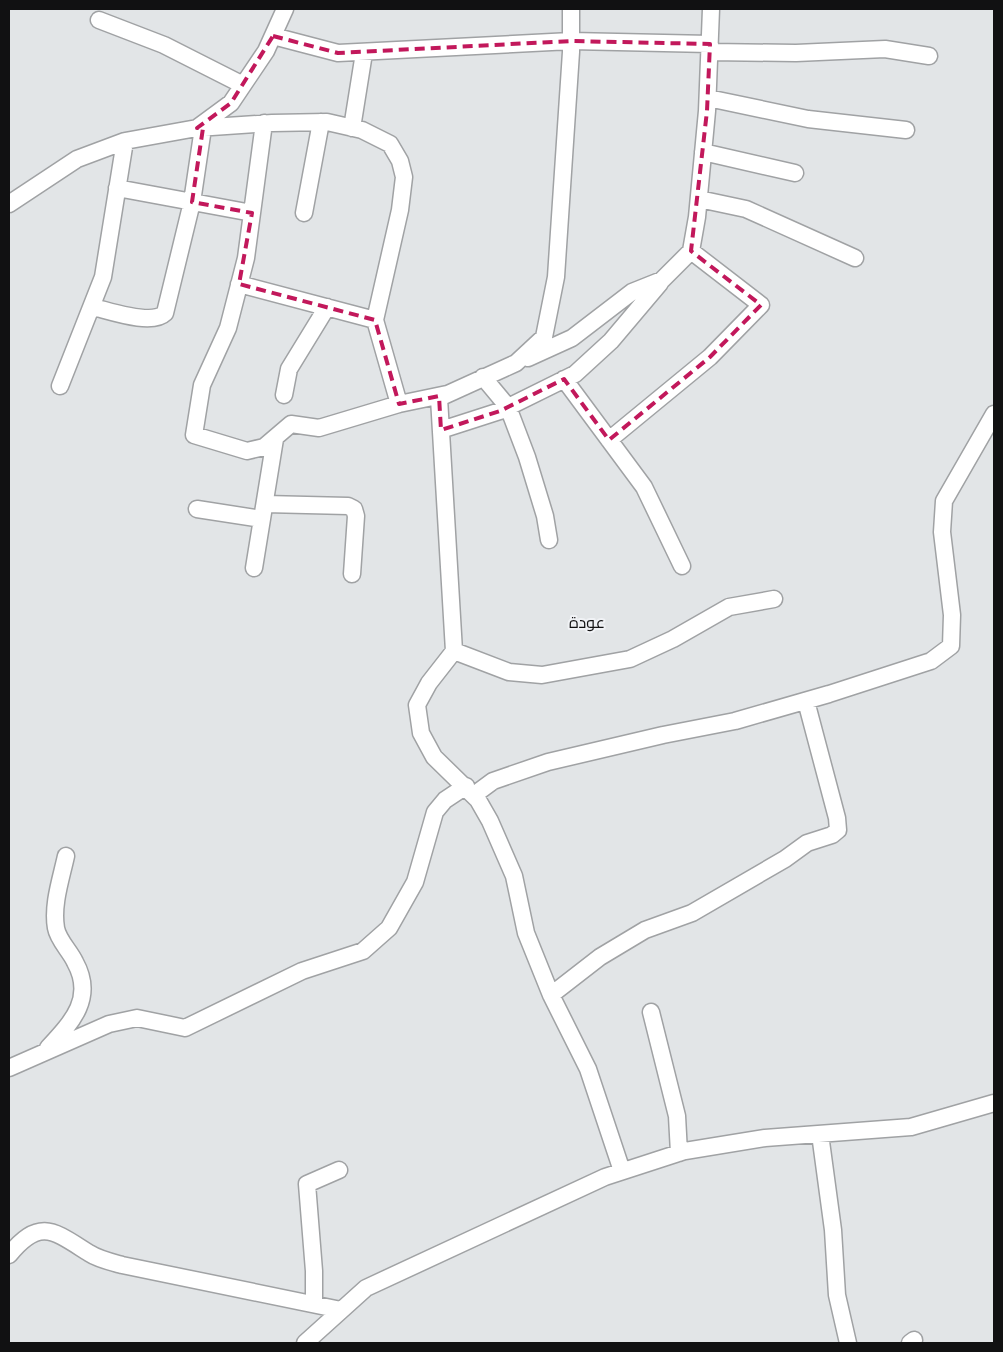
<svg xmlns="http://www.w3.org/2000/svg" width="1003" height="1352" font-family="'Open Sans',Cairo,sans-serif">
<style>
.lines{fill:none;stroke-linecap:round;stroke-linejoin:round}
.minor-casing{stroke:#a0a2a4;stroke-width:19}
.minor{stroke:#fff;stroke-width:16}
.marked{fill:none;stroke:#c2185b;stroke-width:4;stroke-dasharray:10 6;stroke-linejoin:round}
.labels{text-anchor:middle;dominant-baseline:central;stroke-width:4;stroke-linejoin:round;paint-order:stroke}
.neighbourhood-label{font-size:16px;fill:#111112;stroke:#f0f2f5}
</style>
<rect width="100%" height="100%" fill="#e2e5e7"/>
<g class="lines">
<defs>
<path id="minor" d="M571,9V52L556,277L544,337L516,363L439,398L454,651L429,683L417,705L421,733L434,757L478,800L490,821L514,876L526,933L551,995L588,1069L622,1171
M99,20L164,45L243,85
M273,36L338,53L571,41L710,44
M710,52L796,53L885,49L929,56
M708,98L808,119L906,130
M264,123L246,258L228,328L202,385L194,435L247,451L264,447L291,424L319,428L399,404L447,394
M197,128L272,123L327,122L362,130L390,144L400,161L404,177L400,210L375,320L399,404
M352,128L364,53
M703,152L795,173
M117,188L252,213
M699,199L746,209L855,258
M9,204L77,159L125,141L197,128L231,103L266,51L285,9
M304,213L321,122
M239,284L375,320
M93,307C110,311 152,326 165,313L192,202L203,128
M528,358L572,338L632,292L662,280L691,251L697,217L707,111L711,9
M483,377L508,407L527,457L545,516L549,540
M564,379L644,487L682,566
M60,386L103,277L125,141
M284,395L289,369L327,307
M441,430L500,411L575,374L611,341L660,283
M609,440L710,357L761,305L691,251
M265,504L348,506L354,509L356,516L352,574
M197,509L262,519
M254,568L275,439
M454,651L509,672L542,675L630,659L673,639L729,607L774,599
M474,795L493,781L548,762L663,735L735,721L829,694L931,661L951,646L952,615L942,532L944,501L994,414
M551,995L600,957L645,930L692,913L785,859L807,843L832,835L838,830L837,818L806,701
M651,1012L677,1116L679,1153
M48,1048C72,1022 95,998 75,962C70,951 58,940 56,928C52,905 61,879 66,856
M9,1068L109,1024L137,1018L185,1028L302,971L363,951L389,928L415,882L435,812L445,800L466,786
M820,1134L833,1230L837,1295L848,1343
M9,1255C40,1217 54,1231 89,1253C98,1259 111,1262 122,1265L341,1310
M314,1304V1271L307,1184L339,1170
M305,1343L366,1288L605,1177L685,1151L765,1138L911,1127L994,1103
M910,1343L914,1340"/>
</defs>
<!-- minor casing -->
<use href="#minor" class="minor-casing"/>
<!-- minor -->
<use href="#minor" class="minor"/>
</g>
<!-- marked area -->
<path class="marked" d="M273,36L338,53L571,41L710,44L707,111L691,251L761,305L710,357L609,440L564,379L500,411L441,430L439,396L399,404L375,320L239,284L252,213L192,202L203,128H197L231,103Z"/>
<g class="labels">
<!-- neighbourhood labels -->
<g class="neighbourhood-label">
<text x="587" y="622">عودة</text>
</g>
</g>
<!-- border -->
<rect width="1003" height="1352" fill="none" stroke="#111112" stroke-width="20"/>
</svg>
